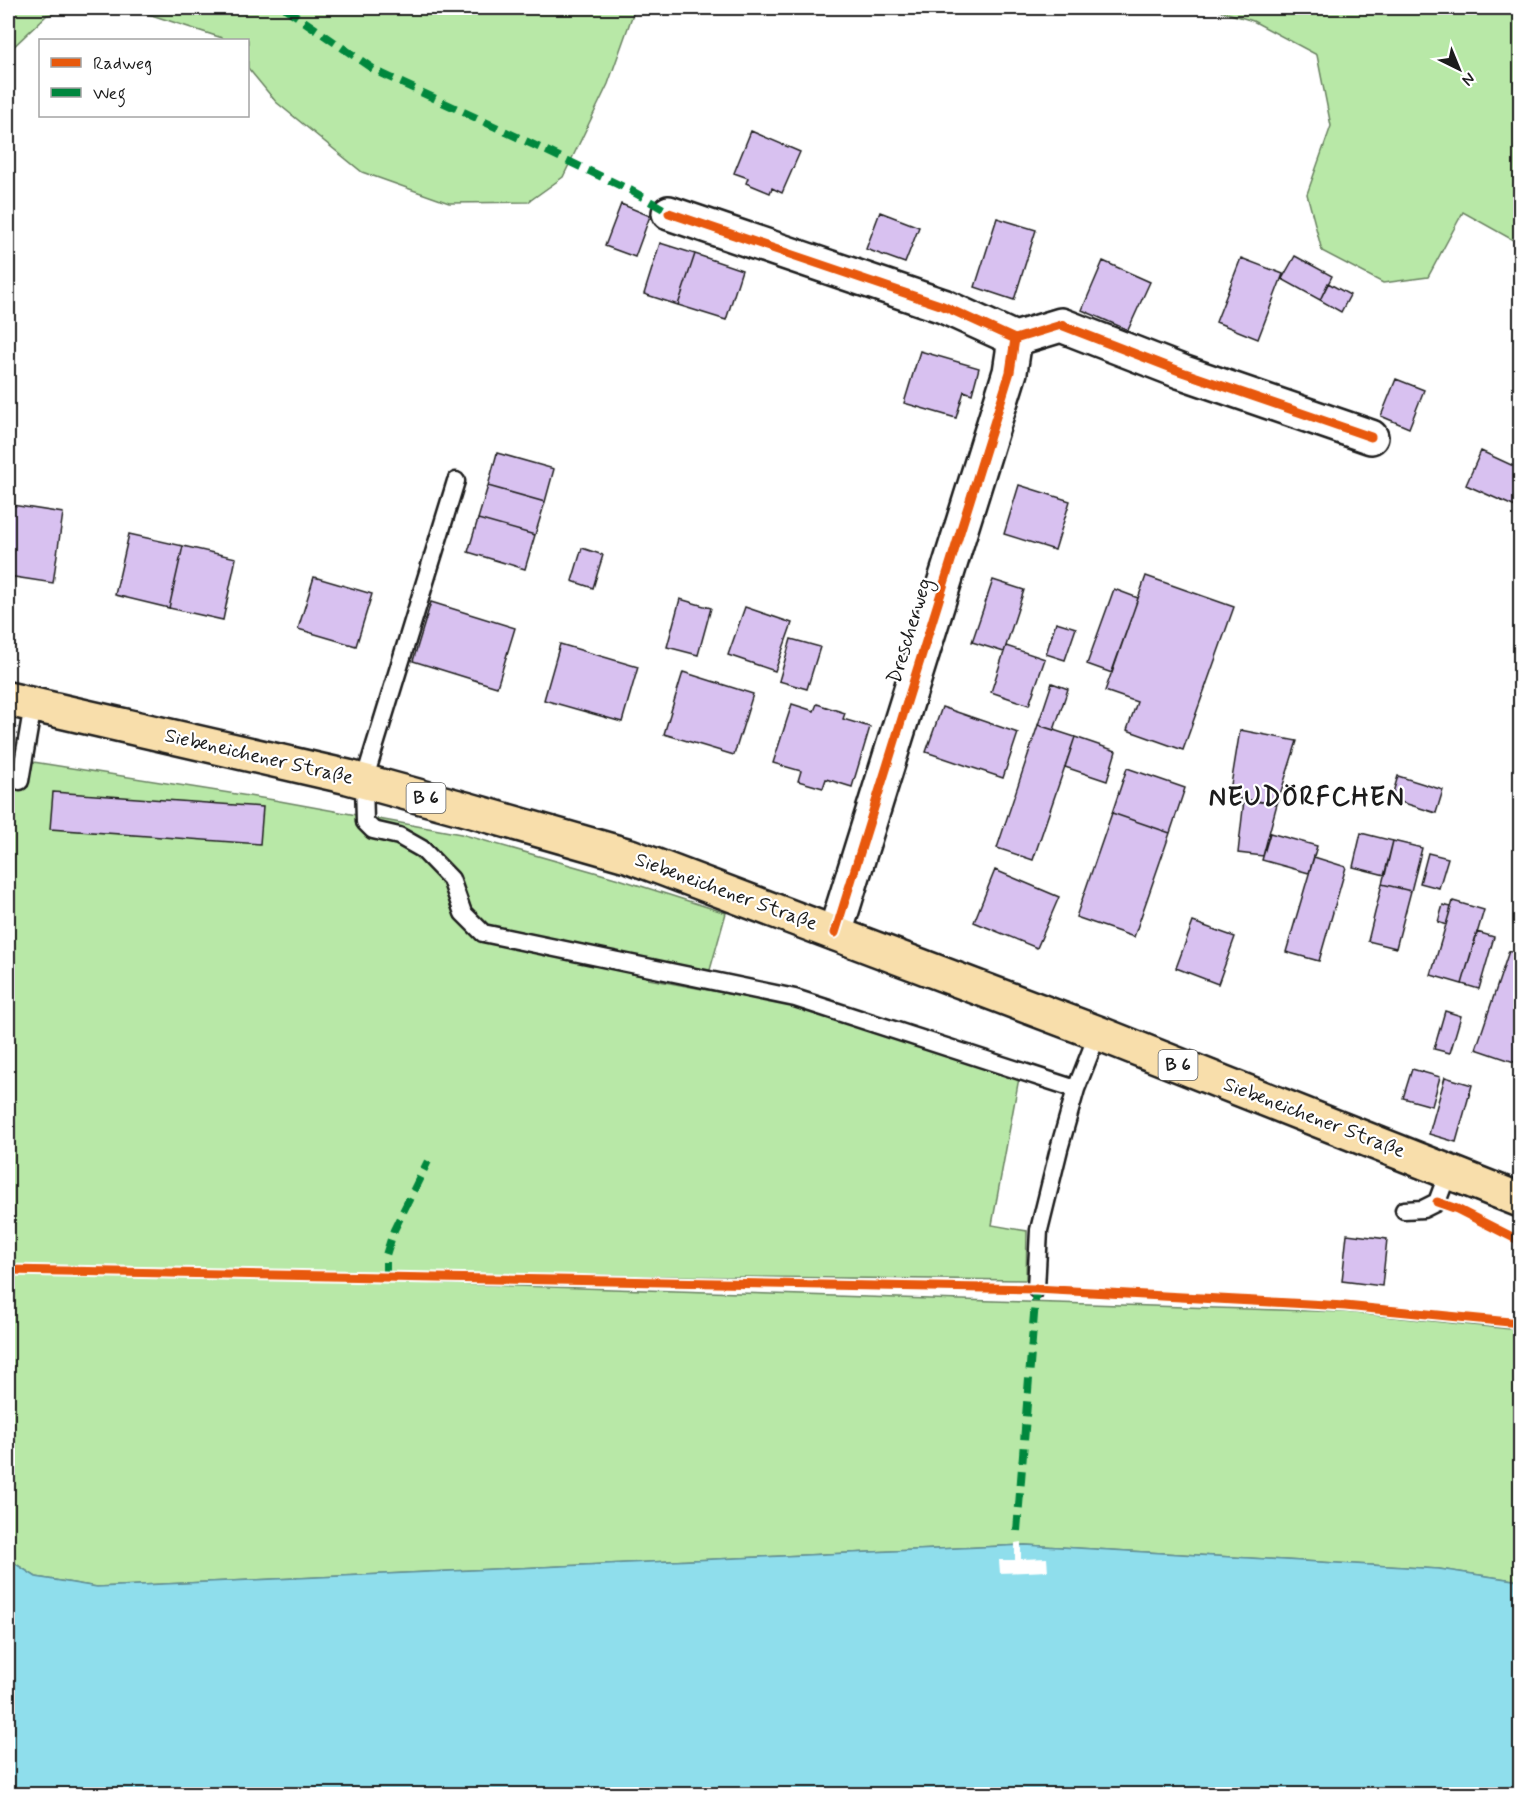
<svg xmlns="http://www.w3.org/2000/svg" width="1528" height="1802" font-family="Mynerve,sans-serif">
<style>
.green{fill:#b8e8a7;stroke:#6a8262;stroke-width:1.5}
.water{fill:#8fdeec;stroke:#619099;stroke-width:1.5}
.pier{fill:#fff}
.building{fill:#d8c1f0;stroke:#1c1c1c;stroke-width:1.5}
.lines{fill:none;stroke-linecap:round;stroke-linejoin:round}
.lane-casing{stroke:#1c1c1c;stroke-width:21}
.street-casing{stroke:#1c1c1c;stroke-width:38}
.primary-casing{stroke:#1c1c1c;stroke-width:38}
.lane{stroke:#fff;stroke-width:16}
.street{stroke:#fff;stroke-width:33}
.primary{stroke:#f8deab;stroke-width:33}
.quiet{stroke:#00873e;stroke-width:8;stroke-dasharray:15 8;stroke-linecap:butt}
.cycleway-casing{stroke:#fff;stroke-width:13}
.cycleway{stroke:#e8590c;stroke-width:9}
.labels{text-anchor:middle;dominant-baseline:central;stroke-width:4.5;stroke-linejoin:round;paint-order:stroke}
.shield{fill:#fff;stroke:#606060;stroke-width:1.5}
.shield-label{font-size:18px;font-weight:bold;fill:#1c1c1c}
.street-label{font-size:20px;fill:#1c1c1c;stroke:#fff}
.district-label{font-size:26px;font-weight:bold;letter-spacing:1.5px;fill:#1c1c1c;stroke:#fff}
</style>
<rect width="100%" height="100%" fill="#fff"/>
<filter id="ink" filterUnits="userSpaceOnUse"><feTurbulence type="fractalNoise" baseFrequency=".0167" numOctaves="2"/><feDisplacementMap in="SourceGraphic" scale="12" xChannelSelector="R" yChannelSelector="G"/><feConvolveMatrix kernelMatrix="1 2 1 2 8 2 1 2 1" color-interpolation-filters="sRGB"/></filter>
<g filter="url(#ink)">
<!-- green -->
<path class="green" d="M8,8H84L47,15L8,52Z
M130,8H635L608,84L563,177L528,202L449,203L362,172L276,102L248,68V40H224L222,38Z
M1211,8H1520V244L1463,212L1428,277L1383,283L1322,251L1307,194L1331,126L1317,55L1253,21Z
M8,758L274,800L461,834L619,879L726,913L710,970L651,960L648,979L793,1006L1019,1078L992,1225L1027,1231L1026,1280L8,1269Z
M8,1270L1344,1312L1520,1330V1581L1439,1569L1025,1545L97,1587L36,1577L8,1559Z"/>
<!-- water -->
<path class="water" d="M1025,1545L1439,1569L1520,1581V1794H8V1559L36,1577L97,1587Z"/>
<!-- pier -->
<path class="pier" d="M1021,1542V1559L1047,1558L1048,1571L1000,1573L999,1560H1015V1543Z"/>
<!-- building -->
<path class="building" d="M751,131L800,152L782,193L772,188L770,193L746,183L748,178L734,173Z
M621,204L650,216L635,257L605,246Z
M880,212L919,227L905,263L866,249Z
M997,218L1036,230L1014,300L975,287Z
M660,243L695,254L678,305L644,294Z
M695,254L742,270L726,320L678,305Z
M1295,256L1332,276L1320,300L1282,279Z
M1241,258L1283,274L1258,339L1216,322Z
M1103,261L1150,282L1128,330L1082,310Z
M1328,283L1350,295L1341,312L1320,300Z
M920,351L979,368L972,394L964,391L956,418L904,403Z
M1396,379L1424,390L1409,428L1381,416Z
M1481,451L1520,469V509L1466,485Z
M497,453L554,469L545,502L488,486Z
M1019,485L1070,501L1055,550L1004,534Z
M488,486L545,502L535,535L478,519Z
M12,505L63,513L53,583L8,576V533Z
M478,519L535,535L525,569L468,552Z
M129,534L183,546L169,608L115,595Z
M183,546L236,558L223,620L169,608Z
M582,548L603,555L593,588L572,581Z
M1146,576L1234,607L1183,750L1127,730L1137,702L1105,691Z
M314,577L372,594L356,646L298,629Z
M993,580L1024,590L1004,652L972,642Z
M1114,589L1138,598L1112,673L1087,664Z
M680,599L711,608L698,655L667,647Z
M431,602L515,628L497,687L413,661Z
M745,607L792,623L775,671L728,655Z
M1056,622L1076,628L1065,660L1046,654Z
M791,639L820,647L807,689L779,681Z
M560,644L638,667L622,722L544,700Z
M1006,646L1045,659L1029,705L991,692Z
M683,672L753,694L734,755L664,734Z
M1052,683L1068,689L1054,730L1038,725Z
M792,704L814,711L817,704L845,713L843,719L870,727L852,787L826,779L823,788L798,781L801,771L773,763Z
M942,707L1018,733L1003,778L926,752Z
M1038,725L1075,737L1033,860L997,848Z
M1240,730L1297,741L1277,804L1229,797Z
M1075,737L1116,751L1107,781L1065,767Z
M1127,768L1185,788L1170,833L1112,813Z
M1398,776L1443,790L1436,813L1391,799Z
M53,792L263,807L260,844L50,829Z
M1244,800L1277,804L1263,856L1238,853Z
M1112,813L1170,833L1134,937L1076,917Z
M1270,833L1317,846L1309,873L1262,860Z
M1361,833L1393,841L1385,875L1353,867Z
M1393,841L1422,848L1411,891L1382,884Z
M1428,853L1448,858L1439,888L1420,883Z
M1314,857L1346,867L1319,961L1286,952Z
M995,870L1059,897L1037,948L974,922Z
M1382,884L1411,891L1396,948L1368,941Z
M1453,901L1484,910L1462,984L1431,975Z
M1443,905L1451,907L1446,925L1438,922Z
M1193,922L1235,937L1218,984L1176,968Z
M1477,932L1494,937L1479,989L1462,984Z
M1509,951L1520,955V1064L1476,1049Z
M1445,1011L1461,1016L1450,1053L1434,1049Z
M1412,1069L1440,1077L1432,1106L1403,1098Z
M1445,1077L1472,1085L1456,1142L1429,1134Z
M1347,1234L1387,1239L1382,1286L1342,1281Z"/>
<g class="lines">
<defs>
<path id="lane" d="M456,481L364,781L365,822L373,830L399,836L422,849L451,879L463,913L483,933L795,998L1076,1089
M20,781L33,705
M1404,1210L1423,1209L1437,1202L1449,1170
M1036,1289L1039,1230L1059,1149L1076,1089L1098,1033"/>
<path id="street" d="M669,213L943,306L1015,339L1061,325L1182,372L1371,437
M835,933L1010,372L1015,339"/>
<path id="primary" d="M8,699L348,777L469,810L630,856L1098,1033L1520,1200"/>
</defs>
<!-- lane casing -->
<use href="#lane" class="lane-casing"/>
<!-- street casing -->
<use href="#street" class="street-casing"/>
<!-- primary casing -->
<use href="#primary" class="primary-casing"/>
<!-- lane -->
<use href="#lane" class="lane"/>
<!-- street -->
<use href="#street" class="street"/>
<!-- primary -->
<use href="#primary" class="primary"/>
<!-- quiet -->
<path class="quiet" d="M285,8L376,71L630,190L674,215
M386,1277V1255L394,1230L428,1161
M1017,1531L1036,1289"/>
<defs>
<path id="cycleway" d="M669,213L943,306L1015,339L1061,325L1182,372L1371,437
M835,933L1010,372L1015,339
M1437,1202L1457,1209L1520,1241
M8,1270L1036,1289L1345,1306L1520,1323"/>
</defs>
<!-- cycleway casing -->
<use href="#cycleway" class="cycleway-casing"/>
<!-- cycleway -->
<use href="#cycleway" class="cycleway"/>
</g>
</g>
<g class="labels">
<!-- shield labels -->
<g class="shield">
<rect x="406.5" y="783" width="39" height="30" rx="4.5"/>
<rect x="1158.5" y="1050" width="39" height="30" rx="4.5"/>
</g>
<g class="shield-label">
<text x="426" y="798">B 6</text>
<text x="1178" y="1065">B 6</text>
</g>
<!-- street labels -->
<g class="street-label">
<text transform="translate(910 631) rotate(-73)">Drescherweg</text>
<text transform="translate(259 757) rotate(13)">Siebeneichener Straße</text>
<text transform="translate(726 892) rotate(20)">Siebeneichener Straße</text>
<text transform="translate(1314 1118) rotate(21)">Siebeneichener Straße</text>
</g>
<!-- district labels -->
<g class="district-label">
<text x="1307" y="798">NEUDÖRFCHEN</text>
</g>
</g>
<!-- margin -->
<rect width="1528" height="1802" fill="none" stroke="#fff" stroke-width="30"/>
<rect x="15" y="15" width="1498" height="1772" fill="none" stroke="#1c1c1c" stroke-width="2" filter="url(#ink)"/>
<!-- legend -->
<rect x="39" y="39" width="210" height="78" fill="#ffffff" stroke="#a4a4a4" stroke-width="1.5"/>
<rect x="51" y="58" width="30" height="9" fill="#e8590c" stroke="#a4a4a4" stroke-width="1.5"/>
<text x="93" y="69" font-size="18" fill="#1c1c1c">Radweg</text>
<rect x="51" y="88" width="30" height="9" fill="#00873e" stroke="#a4a4a4" stroke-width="1.5"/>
<text x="93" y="99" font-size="18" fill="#1c1c1c">Weg</text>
<!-- north arrow -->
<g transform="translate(1459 69) rotate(137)" stroke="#ffffff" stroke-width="4.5" paint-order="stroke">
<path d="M0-4.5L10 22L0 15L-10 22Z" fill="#1c1c1c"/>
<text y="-9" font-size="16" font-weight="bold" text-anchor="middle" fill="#1c1c1c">N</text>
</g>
</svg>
